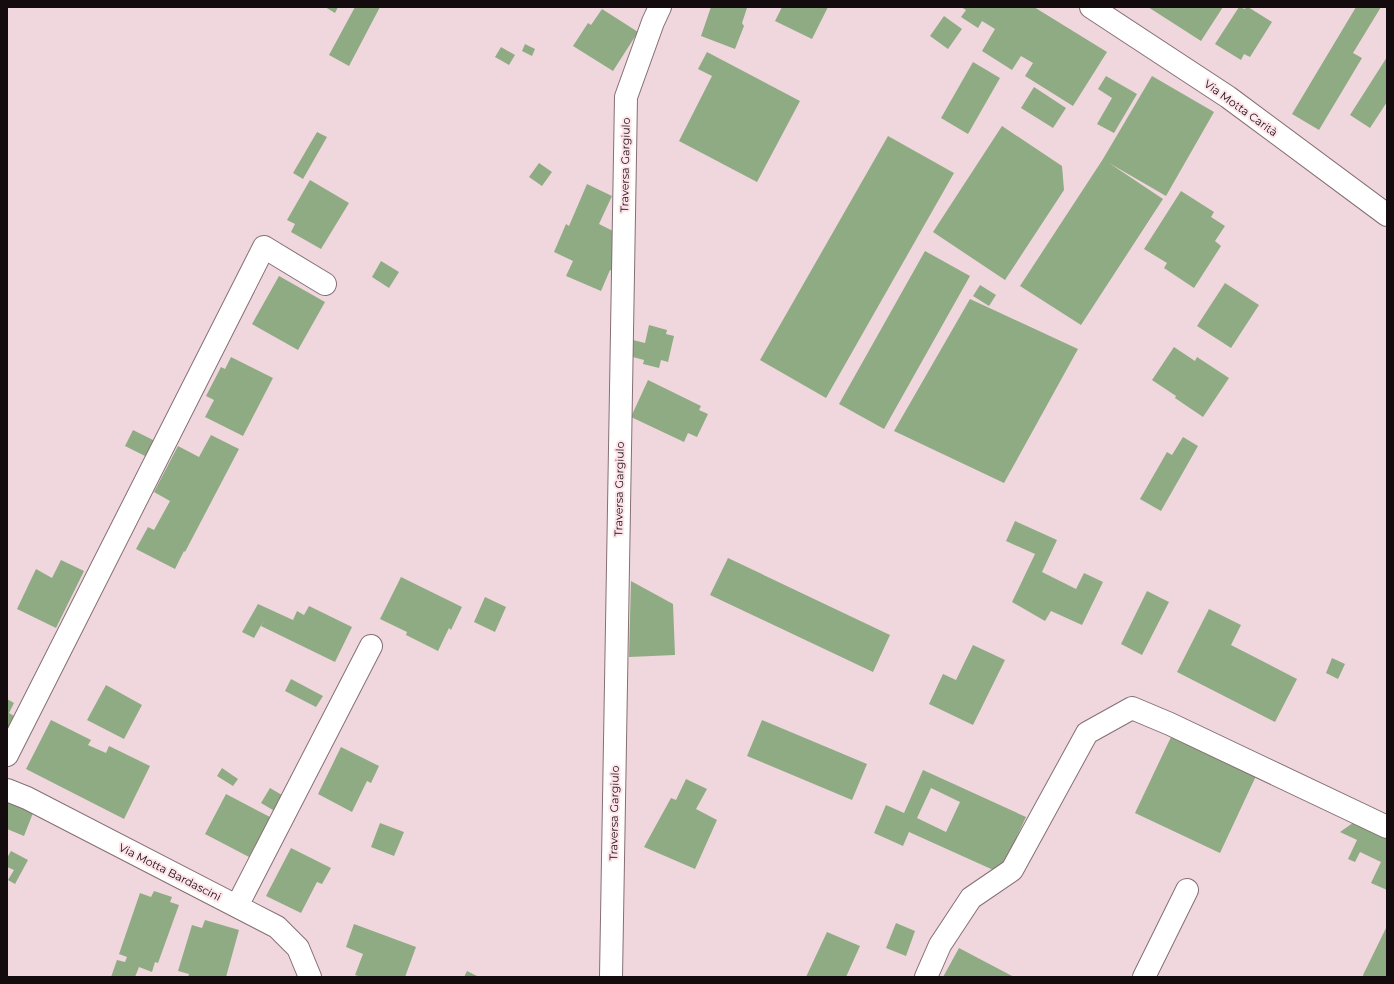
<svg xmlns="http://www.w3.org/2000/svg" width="1394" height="984" font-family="Montserrat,sans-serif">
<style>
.building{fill:#8fab83;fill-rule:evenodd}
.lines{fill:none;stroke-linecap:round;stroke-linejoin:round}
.minor-casing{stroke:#856f74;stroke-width:24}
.minor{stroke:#fff;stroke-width:22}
.labels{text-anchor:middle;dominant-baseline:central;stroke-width:4;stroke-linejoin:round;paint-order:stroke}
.street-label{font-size:11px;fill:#130b0d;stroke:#fee4ea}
</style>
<rect width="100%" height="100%" fill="#f0d7dd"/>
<!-- building -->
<path class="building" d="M325,7H338L335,13Z
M355,7H380L349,66L329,55Z
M711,7L747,8L742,23L744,26L735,49L701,36Z
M782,7H828L812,39L775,21Z
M961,7H1034L1107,52L1073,106L1025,76L1033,63L1021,56L1012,70L982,51L995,29L982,21L978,28L961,17L966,10Z
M1148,7H1223L1201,41Z
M1239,7L1245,9L1246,7H1248L1272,22L1250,57L1244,54L1241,60L1215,44Z
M1356,7H1381L1353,53L1362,58L1319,130L1292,114Z
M602,9L638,32L613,71L573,46L588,23L591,25Z
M944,16L962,29L948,49L930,36Z
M525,44L535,49L532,56L522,51Z
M501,47L515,55L509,65L495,57Z
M707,52L800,101L757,182L679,141L712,76L698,69Z
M1387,57V102L1370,128L1350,115Z
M973,62L1000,78L968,134L941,118Z
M1106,76L1137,94L1114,133L1097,124L1112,98L1098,89Z
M1152,76L1214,112L1166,196L1109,163L1163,199L1081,325L1020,286L1103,159Z
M1034,87L1066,108L1053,128L1021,108Z
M1002,126L1062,166L1064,190L1005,280L933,232Z
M317,132L327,137L303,179L293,173Z
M888,136L954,173L826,398L760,360Z
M539,163L552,172L542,186L529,177Z
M310,180L349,203L321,249L291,232L295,224L287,220Z
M587,184L612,196L599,224L621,235L614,271L610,270L601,291L566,276L573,261L554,252L566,224L569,226Z
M1181,191L1214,212L1211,217L1225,226L1215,241L1221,246L1194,288L1164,268L1167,263L1144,249Z
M925,251L970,276L884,429L839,404Z
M381,261L399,272L389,288L372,277Z
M279,276L325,302L298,350L252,324Z
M1225,283L1259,305L1231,348L1197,326Z
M980,285L996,295L989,306L973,296Z
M970,299L1078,349L1004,483L894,431Z
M649,325L667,330L666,334L674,336L668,362L661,360L659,368L643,364L644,360L629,356L633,340L645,343Z
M1174,347L1195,361L1197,357L1229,378L1203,417L1175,398L1176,396L1152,380Z
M231,357L273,378L243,436L205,417L214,400L206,396L221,367L225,369Z
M648,380L701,406L699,410L708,414L697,437L688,433L684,442L631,417Z
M133,430L155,441L147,457L125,446Z
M211,435L239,449L185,552L184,551L175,569L136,549L148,527L154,530L170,501L154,492L178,446L199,457Z
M1183,437L1198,446L1161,511L1140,499L1167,452L1172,455Z
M1015,521L1057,540L1042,572L1076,589L1084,573L1103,582L1082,625L1051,611L1045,621L1012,602L1035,554L1006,541Z
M728,558L890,635L873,672L710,595Z
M61,560L84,571L56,628L17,609L36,569L52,578Z
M401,577L462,607L451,630L449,628L438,651L406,635L407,632L380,619Z
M631,581L673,604L675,655L629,657Z
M1147,591L1169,602L1142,655L1121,644Z
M485,597L506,607L495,632L474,622Z
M258,604L293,620L297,611L304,615L309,606L352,627L335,662L261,626L264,620L254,638L242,632Z
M1209,609L1241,625L1231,645L1297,679L1275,722L1177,672Z
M973,645L1005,660L973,725L929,704L943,674L956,680Z
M1332,658L1345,664L1338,679L1326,673Z
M291,679L323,696L316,707L285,691Z
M106,685L142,705L124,739L87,720Z
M7,699L14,703L9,713L14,716L7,730Z
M51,720L91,740L88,745L106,753L109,746L150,766L124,819L26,769Z
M762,720L867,764L852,800L747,756Z
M1171,737L1256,776L1220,853L1135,813Z
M341,747L379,766L371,783L367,781L352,812L318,794Z
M222,768L238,779L233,786L217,776Z
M923,770L1026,817L1000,873L909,832L903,846L874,833L886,805L904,813ZM931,788L960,802L946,832L917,818Z
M686,779L707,789L696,809L717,820L695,869L644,847L671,798L676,800Z
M270,788L287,798L278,813L261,803Z
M226,794L270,817L249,857L205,834Z
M7,802L33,813L24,836L7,829Z
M1357,820L1387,834V890L1371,883L1381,862L1360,852L1355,862L1348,859L1357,840L1340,832Z
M380,823L404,832L394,856L371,847Z
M291,848L331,868L322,884L317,882L301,913L266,896Z
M11,851L28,860L15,884L8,880L14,870L7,867V858Z
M154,891L172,897L170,902L179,905L158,963L155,962L152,972L139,967L135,977H111L117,960L125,962L127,957L119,954L140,893L151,897Z
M205,920L239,930L226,977H188L189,974L178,971L192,925L202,928Z
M896,923L915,931L906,956L886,948Z
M354,924L416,947L405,977H361L355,975L363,954L346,947Z
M1387,926V977H1363V975Z
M827,932L860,946L846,977H806Z
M959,948L1014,977H943Z
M467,971L479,977H464Z"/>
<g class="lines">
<defs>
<path id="minor" d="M1091,7L1228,97L1387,215
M7,755L264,247L325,284
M7,790L27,798L277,927L298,948L310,977
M237,906L371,646
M611,977L626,97L653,22L660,7
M926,977L940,945L971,898L1012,870L1087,733L1132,708L1170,724L1387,827
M1144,977L1187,890"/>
</defs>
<!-- minor casing -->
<use href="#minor" class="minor-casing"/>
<!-- minor -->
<use href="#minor" class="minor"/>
</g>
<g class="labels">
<!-- street labels -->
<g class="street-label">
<text transform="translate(1241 108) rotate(36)">Via Motta Carità</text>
<text transform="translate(625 165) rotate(-89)">Traversa Gargiulo</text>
<text transform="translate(619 489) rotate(-89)">Traversa Gargiulo</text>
<text transform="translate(614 813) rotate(-89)">Traversa Gargiulo</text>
<text transform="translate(170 872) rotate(27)">Via Motta Bardascini</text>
</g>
</g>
<!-- border -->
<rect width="1394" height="984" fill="none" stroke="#130b0d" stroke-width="16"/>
</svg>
